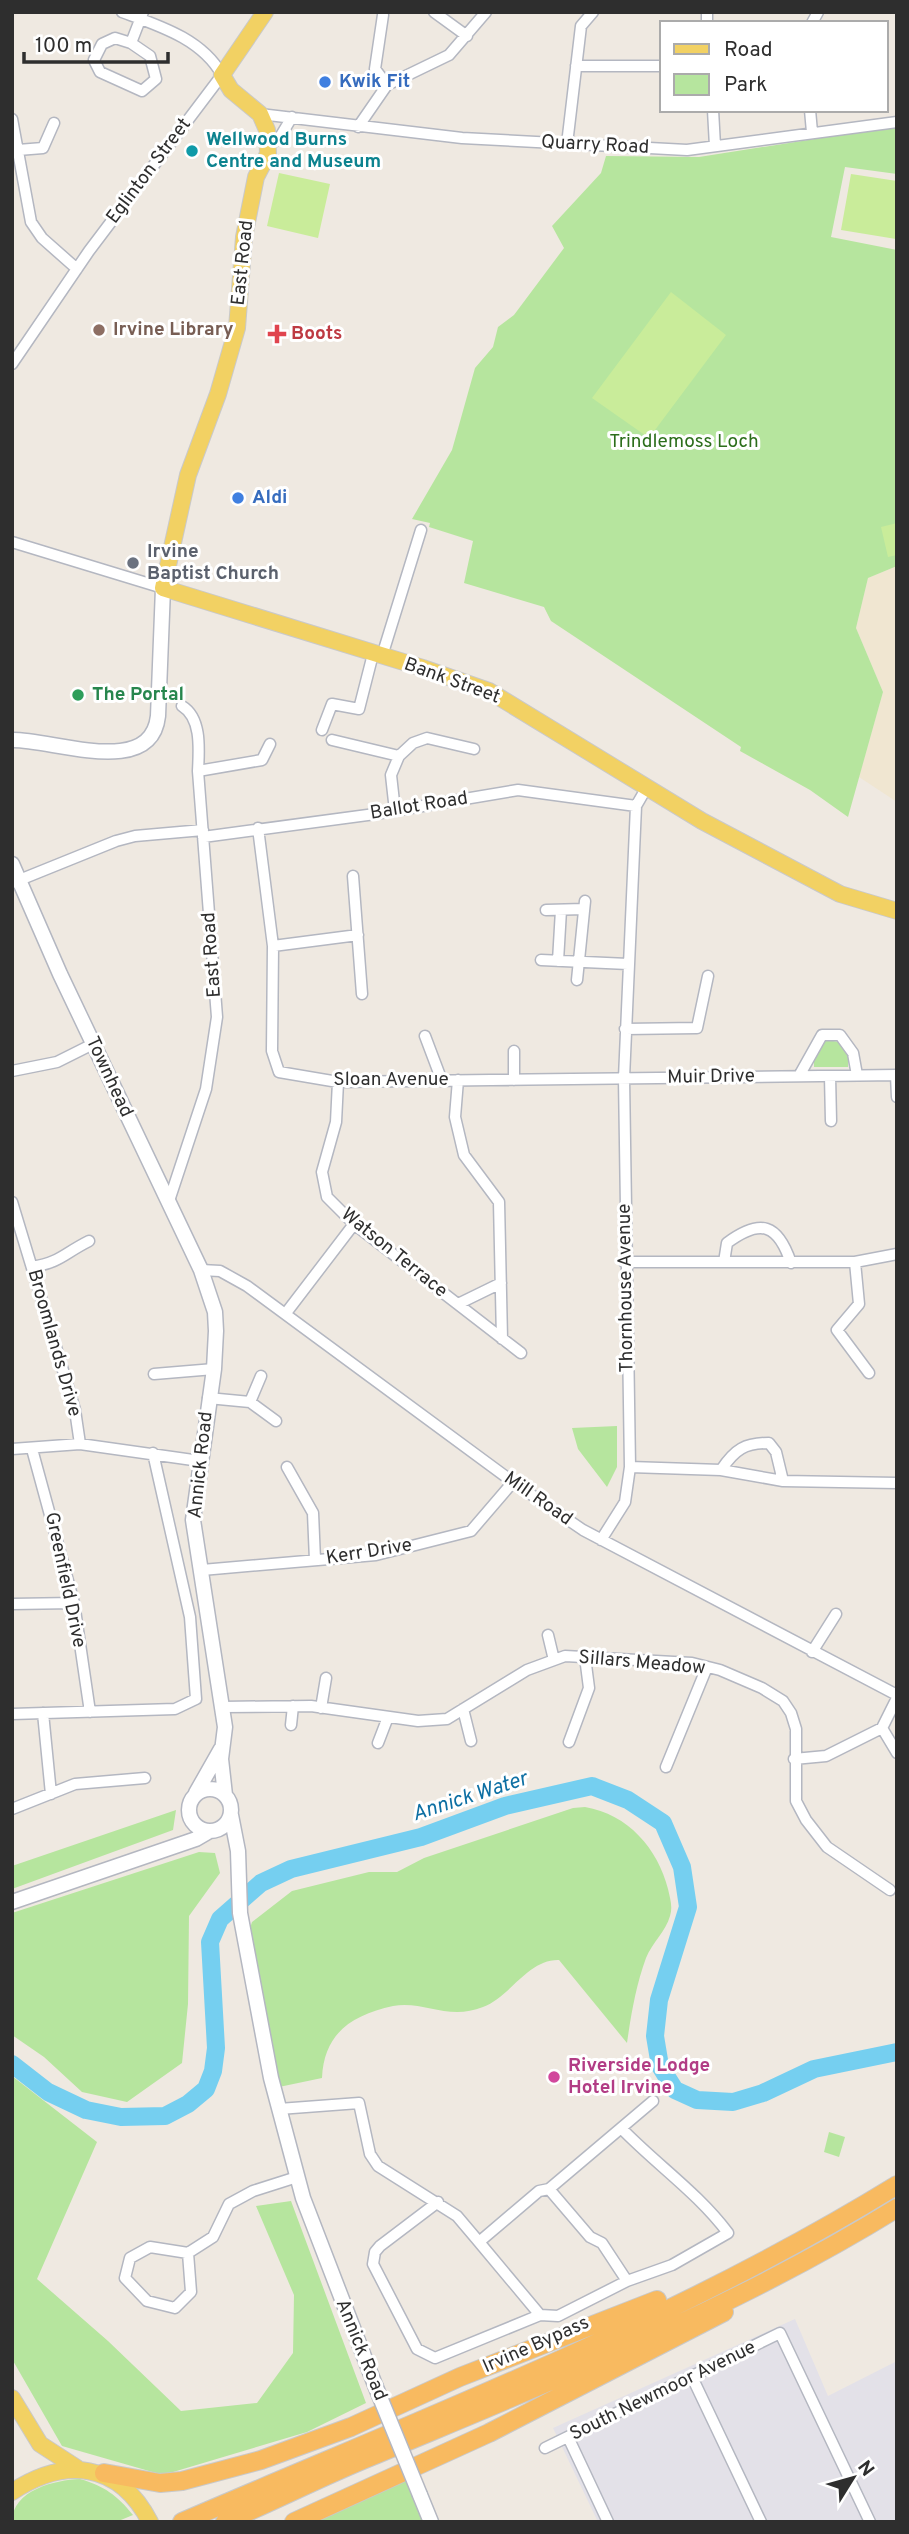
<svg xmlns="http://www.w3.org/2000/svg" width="909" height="2534" font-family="Overpass,sans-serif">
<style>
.industrial{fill:#e3e1e8}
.education{fill:#f0e6d1}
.green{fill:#b6e59e}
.pitch{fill:#c9ec9a}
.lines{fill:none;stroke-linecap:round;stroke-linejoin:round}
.river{stroke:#75cff0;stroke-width:18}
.minor-casing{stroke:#b4b7c1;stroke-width:13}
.secondary-casing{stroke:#b4b7c1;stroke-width:17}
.primary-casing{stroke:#c9c9c9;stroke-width:18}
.trunk-casing{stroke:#c9c9c9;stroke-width:20}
.minor{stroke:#fff;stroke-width:10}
.secondary{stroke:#fff;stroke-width:14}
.primary{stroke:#f2d163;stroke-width:16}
.trunk{stroke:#f8ba60;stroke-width:18}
.secondary-bridge-casing{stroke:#b4b7c1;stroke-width:17;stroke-linecap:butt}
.secondary-bridge{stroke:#fff;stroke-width:14}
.shop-dot{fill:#3f7fe0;stroke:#fff;stroke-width:2.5}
.culture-dot{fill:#0f9aa8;stroke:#fff;stroke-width:2.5}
.education-dot{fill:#8d6e63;stroke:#fff;stroke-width:2.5}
.health-dot{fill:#e0444e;stroke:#fff;stroke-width:2.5}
.worship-dot{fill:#6b7280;stroke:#fff;stroke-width:2.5}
.leisure-dot{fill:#2e9e5b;stroke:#fff;stroke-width:2.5}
.hotel-dot{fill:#d1479c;stroke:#fff;stroke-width:2.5}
.labels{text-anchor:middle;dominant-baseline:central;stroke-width:6;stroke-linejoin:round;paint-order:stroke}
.shop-label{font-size:19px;font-weight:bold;fill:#366cbe;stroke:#fff;text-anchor:start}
.culture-label{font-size:19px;font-weight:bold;fill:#0d838f;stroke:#fff;text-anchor:start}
.street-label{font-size:19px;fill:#2e2e2e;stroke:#fff}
.education-label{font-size:19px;font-weight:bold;fill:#785e54;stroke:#fff;text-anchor:start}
.health-label{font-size:19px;font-weight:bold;fill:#be3a42;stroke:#fff;text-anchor:start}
.park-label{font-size:19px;fill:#2c6e1b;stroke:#fff}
.worship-label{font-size:19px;font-weight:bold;fill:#5b616d;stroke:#fff;text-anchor:start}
.leisure-label{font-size:19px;font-weight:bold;fill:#27864d;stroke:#fff;text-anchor:start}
.hotel-label{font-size:19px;font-weight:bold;fill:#b23c85;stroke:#fff;text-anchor:start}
.water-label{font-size:21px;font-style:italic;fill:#0d6fa3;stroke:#fff}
</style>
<rect width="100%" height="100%" fill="#efe9e1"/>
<!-- industrial -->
<path class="industrial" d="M795,2319L828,2396L897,2361V2522H598L553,2428Z"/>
<!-- education -->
<path class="education" d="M897,566V802L859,777L883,692L856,628L868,578Z"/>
<!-- green -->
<path class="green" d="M897,126V174L845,167L831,237L897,250V566L868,578L856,628L883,692L848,817L810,790L740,751L741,747L551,621L544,607L464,583L473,541L429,527L430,523L412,519L452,450L475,368L493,347L498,327L514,315L564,248L552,226L601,173L606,156L699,157Z
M825,1040L841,1042L848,1056V1067H814V1057Z
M617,1426V1467L607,1487L578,1449L572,1428Z
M585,1807C628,1814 658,1849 668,1889C670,1898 673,1907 670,1916C666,1931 652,1943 646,1958C636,1985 631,2015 627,2043L559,1960C528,1959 510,1997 483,2007C448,2021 423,2000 393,2006C353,2015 324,2032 322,2078L279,2087L250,1928L252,1922L292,1891L369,1872H397L424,1858L573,1808Z
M176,1810L173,1830L12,1889V1866Z
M199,1852L215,1853L220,1873L189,1916L188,2004L182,2063L127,2102L82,2092L44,2057L12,2035V1913Z
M12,2076L97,2142L37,2279L108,2341L181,2411L257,2403L293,2353L294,2295L256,2206L291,2201L366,2403L307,2432L163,2475L62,2446L12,2359Z
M829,2132L845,2137L839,2157L824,2152Z
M409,2470L432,2522H303Z
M80,2479C104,2486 117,2495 133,2515L116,2522H12C12,2490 55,2480 80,2479Z"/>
<!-- pitch -->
<path class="pitch" d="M279,173L330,184L318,238L267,226Z
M851,174L897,181L896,239L841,230Z
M671,292L726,335L649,438L592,398Z
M897,523V555L888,557L881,527Z"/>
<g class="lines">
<!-- river -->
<path class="river" d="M12,2064L48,2092L86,2110L121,2117L165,2116L188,2104L206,2089L213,2071L216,2048L210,1942L220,1919L261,1883L291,1869L421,1837L505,1806L592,1786L628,1800L663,1823L682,1867L688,1907L659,2000L655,2036L660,2066L675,2090L697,2100L733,2102L763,2093L814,2069L897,2052"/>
<defs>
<path id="minor" d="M434,12L467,36
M707,12V23
M383,15L375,69L387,85
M812,23L818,12
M115,38L131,43L150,56L156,79L142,91L100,72L94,60L102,44Z
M131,43L143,12
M576,66H662
M713,110L715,146
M810,110L812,132
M260,114L462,138L687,150L897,122
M12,119L31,222L42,238L77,269
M358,127L387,85L449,55L486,12
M567,144L581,26L593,12
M267,147L280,137L292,117
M18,150L43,148L54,123
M12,364L89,251L222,75C202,39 160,26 122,12
M12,542L163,588
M382,656L421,530
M322,730L332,704L359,709L373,654
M332,740L399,756
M198,771L262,760L270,744
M395,811L391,775L399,756L413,743L427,738L474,749
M258,828L273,946L272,1051L279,1072L338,1082L897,1075
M203,837L375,814L518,790L636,806
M353,876L362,994
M12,883L116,841L135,836L203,830
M546,910L584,909
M273,946L358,935
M541,960L628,964
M558,961L561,910
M577,980L585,901
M625,1029L697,1028L708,976
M425,1036L442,1081
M514,1051V1080
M12,1071L57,1062L93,1044
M896,1075L897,1097
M799,1076L822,1035H840L853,1053L857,1075
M830,1076L831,1121
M458,1080L455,1117L464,1155L499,1202L502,1339
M338,1082L336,1122L322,1172L327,1197L354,1224L521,1353
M12,1202L75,1410L80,1444
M168,1204L206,1089L217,1017L198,771C199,750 202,718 182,706
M624,1262H855L897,1254
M724,1262L727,1243C761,1218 778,1224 791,1263
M855,1262L859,1304L837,1330L869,1373
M32,1267C61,1262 63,1254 89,1241
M201,1270L220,1271L247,1286L513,1482L583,1530L897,1695
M458,1304L501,1283
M286,1313L354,1224
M154,1374L214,1369
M208,1398L250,1402L276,1421
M250,1402L261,1376
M12,1449L80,1444L200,1461
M32,1449L74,1603L90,1712
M287,1467L313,1513L315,1560
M630,1467L721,1470L783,1481L897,1483
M721,1470C735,1449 745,1443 769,1443L776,1452L783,1481
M601,1540L625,1502L630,1467L624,1078L636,806L647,787
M202,1570L376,1555L471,1531L513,1482
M12,1604L74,1603
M548,1635L554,1660
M812,1652L836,1614
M223,1707L311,1706L418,1721L447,1719L527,1670L565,1656L692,1663L720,1670L762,1688L783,1701L791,1713L796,1729V1801L806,1820L827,1847L890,1890
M321,1708L326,1678
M463,1709L471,1741
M43,1713L51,1794
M12,1714L175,1709L196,1699L190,1617L153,1453
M291,1725L293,1706
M882,1728L897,1753
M569,1742L589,1688L585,1657
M378,1743L388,1717
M794,1759L826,1756L882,1728L897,1698
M666,1767L707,1667
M12,1809L75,1784L145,1778
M279,2109L359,2103L370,2154L378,2166L457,2216L479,2242L539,2191L549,2189L653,2101
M549,2189L590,2237L602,2243L627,2281
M438,2202L380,2246L375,2252L373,2264L417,2349L435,2358L540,2315L558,2316L627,2281L672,2265L728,2233C698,2193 657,2165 622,2129
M479,2242L540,2315
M188,2253L191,2292L175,2308L147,2301L125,2278L130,2258L150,2247L188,2253L213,2237L229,2204L253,2191L297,2177
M692,2377L761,2522
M568,2437L608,2522
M545,2448L780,2333L870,2522"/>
<path id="secondary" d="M12,740C53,739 151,779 158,716L163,588
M12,864L60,974L201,1270L215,1312L216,1331L214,1369L193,1520L225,1727L221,1759L225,1795
M189 1810a21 21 0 1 1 42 0a21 21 0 1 1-42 0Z
M196,1793L221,1749
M231,1815L238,1851L240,1913L271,2078L303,2198L375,2385
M12,1902L196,1839L208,1832
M420,2495L431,2522"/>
<path id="primary" d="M265,12L222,75L231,90L260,114L267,130L268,154L256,177L244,237L237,328L218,394L188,475L163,588L423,668L489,691L702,821L840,894L897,911
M12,2398L40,2444L77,2468
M12,2492C65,2457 119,2462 150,2522"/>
<path id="trunk" d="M104,2473L160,2483L182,2481L261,2460L351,2427L460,2377L657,2300
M182,2522C423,2418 673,2323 897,2185
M225,2522C274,2501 321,2477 370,2457C549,2382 732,2310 897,2208
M294,2522L489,2433L724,2312"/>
</defs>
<!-- minor casing -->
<use href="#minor" class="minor-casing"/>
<!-- secondary casing -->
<use href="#secondary" class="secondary-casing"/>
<!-- primary casing -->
<use href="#primary" class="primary-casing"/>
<!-- trunk casing -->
<use href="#trunk" class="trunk-casing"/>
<!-- minor -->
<use href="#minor" class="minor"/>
<!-- secondary -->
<use href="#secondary" class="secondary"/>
<!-- primary -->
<use href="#primary" class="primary"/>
<!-- trunk -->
<use href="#trunk" class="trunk"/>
<defs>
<path id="secondary-bridge" d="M375,2385L420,2495"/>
</defs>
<!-- secondary-bridge casing -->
<use href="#secondary-bridge" class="secondary-bridge-casing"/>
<!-- secondary-bridge -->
<use href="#secondary-bridge" class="secondary-bridge"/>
</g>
<!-- markers -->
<g class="shop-dot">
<circle cx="325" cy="82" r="7"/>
<circle cx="238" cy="498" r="7"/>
</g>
<circle class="culture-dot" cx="192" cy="151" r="7"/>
<circle class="education-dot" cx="99" cy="330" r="7"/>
<path class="health-dot" d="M273.5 323.5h7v7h7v7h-7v7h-7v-7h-7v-7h7z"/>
<circle class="worship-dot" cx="133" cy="563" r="7"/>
<circle class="leisure-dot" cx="78" cy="695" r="7"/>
<circle class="hotel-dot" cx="554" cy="2077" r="7"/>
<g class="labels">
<!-- shop labels -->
<g class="shop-label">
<text x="339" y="82">Kwik Fit</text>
<text x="252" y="498">Aldi</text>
</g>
<!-- culture labels -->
<g class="culture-label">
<text x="206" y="140">Wellwood Burns<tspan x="206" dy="22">Centre and Museum</tspan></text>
</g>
<!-- street labels -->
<g class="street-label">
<text transform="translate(595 145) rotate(3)">Quarry Road</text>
<text transform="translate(149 171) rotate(-53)">Eglinton Street</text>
<text transform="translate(243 263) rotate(-84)">East Road</text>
<text transform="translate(452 681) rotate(20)">Bank Street</text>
<text transform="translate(419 806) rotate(-9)">Ballot Road</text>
<text transform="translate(212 955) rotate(-94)">East Road</text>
<text transform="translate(109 1077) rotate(65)">Townhead</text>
<text transform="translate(711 1077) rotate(-1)">Muir Drive</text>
<text x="391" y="1080">Sloan Avenue</text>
<text transform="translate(394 1253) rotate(39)">Watson Terrace</text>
<text transform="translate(626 1288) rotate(-91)">Thornhouse Avenue</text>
<text transform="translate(54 1343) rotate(74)">Broomlands Drive</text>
<text transform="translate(201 1465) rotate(-84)">Annick Road</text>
<text transform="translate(538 1499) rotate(35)">Mill Road</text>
<text transform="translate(369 1552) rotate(-9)">Kerr Drive</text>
<text transform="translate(65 1580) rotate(78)">Greenfield Drive</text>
<text transform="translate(642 1663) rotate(5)">Sillars Meadow</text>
<text transform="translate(536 2345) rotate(-24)">Irvine Bypass</text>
<text transform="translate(361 2350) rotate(68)">Annick Road</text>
<text transform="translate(663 2391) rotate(-26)">South Newmoor Avenue</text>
</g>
<!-- education labels -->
<g class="education-label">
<text x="113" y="330">Irvine Library</text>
</g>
<!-- health labels -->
<g class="health-label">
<text x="291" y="334">Boots</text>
</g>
<!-- park labels -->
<g class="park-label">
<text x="684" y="442">Trindlemoss Loch</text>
</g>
<!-- worship labels -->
<g class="worship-label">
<text x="147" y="552">Irvine<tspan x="147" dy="22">Baptist Church</tspan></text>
</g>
<!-- leisure labels -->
<g class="leisure-label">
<text x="92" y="695">The Portal</text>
</g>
<!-- hotel labels -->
<g class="hotel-label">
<text x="568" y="2066">Riverside Lodge<tspan x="568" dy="22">Hotel Irvine</tspan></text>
</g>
<!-- water labels -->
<g class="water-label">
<text transform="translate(470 1797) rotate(-18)">Annick Water</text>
</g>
</g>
<!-- border -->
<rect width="909" height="2534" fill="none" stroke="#2e2e2e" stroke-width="28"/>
<!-- legend -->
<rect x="660" y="21" width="228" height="91" fill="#ffffff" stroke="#ababab" stroke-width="2"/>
<rect x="674" y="44" width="35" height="10" fill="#f2d163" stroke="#ababab" stroke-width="2"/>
<text x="724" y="56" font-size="21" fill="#2e2e2e">Road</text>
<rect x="674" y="74" width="35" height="21" fill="#b6e59e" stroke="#ababab" stroke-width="2"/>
<text x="724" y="91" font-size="21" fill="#2e2e2e">Park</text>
<!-- north arrow -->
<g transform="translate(853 2478) rotate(53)" stroke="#ffffff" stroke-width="5" paint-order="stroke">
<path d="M0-5L12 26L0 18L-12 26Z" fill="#2e2e2e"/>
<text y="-10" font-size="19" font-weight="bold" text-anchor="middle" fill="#2e2e2e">N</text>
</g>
<!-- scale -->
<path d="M24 52v10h144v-10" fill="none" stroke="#2e2e2e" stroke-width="3.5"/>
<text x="35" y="52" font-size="21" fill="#2e2e2e" stroke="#ffffff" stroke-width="5" paint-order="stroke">100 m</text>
</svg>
